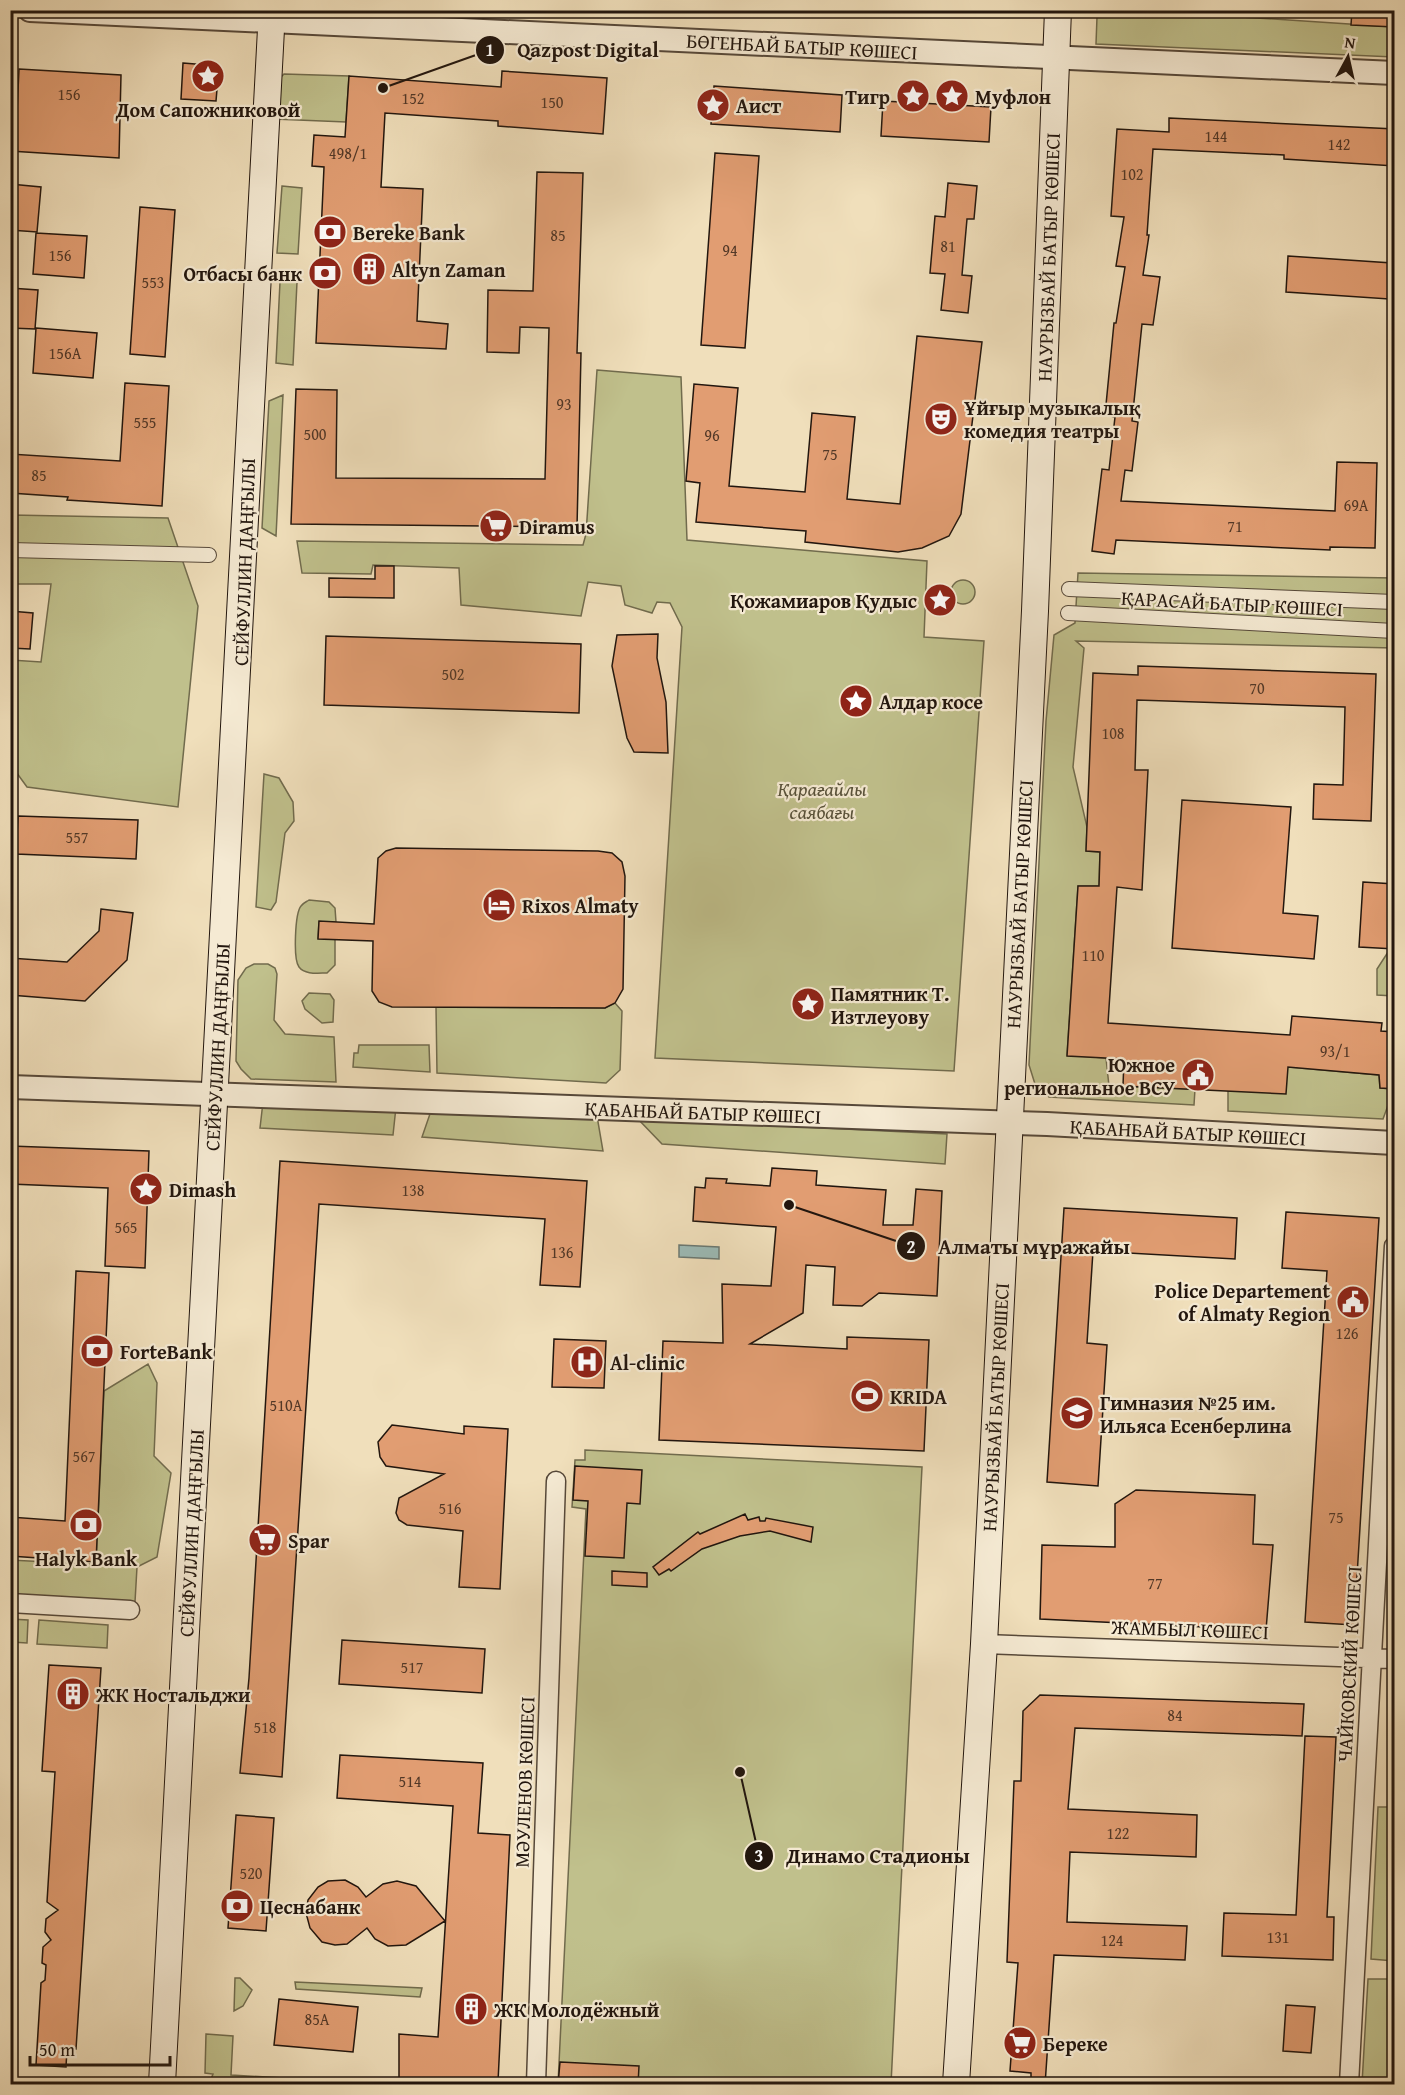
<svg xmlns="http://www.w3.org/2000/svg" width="1405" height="2095" font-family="'Gentium Book Plus',serif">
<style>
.green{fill:#c0c08c;stroke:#716b4d;stroke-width:1.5}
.water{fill:#9cbbb7;stroke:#6b7973;stroke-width:1.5}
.building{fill:#e19d72;stroke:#22160e;stroke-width:1.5}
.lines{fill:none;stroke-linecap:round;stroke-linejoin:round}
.pedestrian-casing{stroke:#564839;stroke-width:16}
.minor-casing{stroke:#564839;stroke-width:21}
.tertiary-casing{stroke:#564839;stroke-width:26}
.secondary-casing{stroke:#22160e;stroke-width:28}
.pedestrian{stroke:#f5ead3;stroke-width:14}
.minor{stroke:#f5ead3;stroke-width:18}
.tertiary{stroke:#f5ead3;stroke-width:22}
.secondary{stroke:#f5ead3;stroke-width:26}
.labels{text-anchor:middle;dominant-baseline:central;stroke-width:4.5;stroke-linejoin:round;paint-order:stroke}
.number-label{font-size:16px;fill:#523827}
.street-label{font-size:20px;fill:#22160e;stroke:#f5ead3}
.poi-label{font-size:20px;font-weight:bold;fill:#22160e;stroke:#f5ead3;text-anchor:start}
.park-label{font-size:20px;font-style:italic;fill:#59523a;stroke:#f5ead3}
.leader{fill:none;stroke:#22160e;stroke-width:2}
.callout-dot{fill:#22160e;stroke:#f5ead3;stroke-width:2}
.mark-label{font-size:18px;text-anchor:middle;font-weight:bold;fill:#fff}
.callout-label{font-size:21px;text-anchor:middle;font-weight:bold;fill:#22160e;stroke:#f5ead3;stroke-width:4.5;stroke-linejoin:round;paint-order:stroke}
</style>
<rect width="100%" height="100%" fill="#f0dfbb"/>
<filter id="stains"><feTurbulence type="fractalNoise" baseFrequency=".00333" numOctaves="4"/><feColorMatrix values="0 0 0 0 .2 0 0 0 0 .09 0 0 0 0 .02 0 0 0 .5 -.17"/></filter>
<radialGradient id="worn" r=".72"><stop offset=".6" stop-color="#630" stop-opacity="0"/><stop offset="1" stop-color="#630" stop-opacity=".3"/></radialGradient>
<!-- green -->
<path class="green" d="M1074,11H1097L1098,17L1166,12L1394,27V57L1096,44L1097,17Z
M284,74L349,76L346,122L274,119L277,81Z
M282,186L302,188L298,254L277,253Z
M280,282H297L293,365L276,363Z
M597,370L681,377L687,540L927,561L924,637L984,641L954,1071L655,1058L682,627L670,603L657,602L652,613L625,605L621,586L588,582L581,616L461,605L459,568L373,565L371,574L302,573L297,541L583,545L586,534Z
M283,395L276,536L262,528L269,401Z
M11,515L168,518L198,606L178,807L27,787L11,765V660L41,662L51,584H11Z
M1078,573L1394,578V648L1076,641L1084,648L1073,767L1087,827L1086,851L1100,852L1099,886H1078L1067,1055L1106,1058L1109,1086L1195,1089L1194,1105L1049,1097L1035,1084L1029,1065L1046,721L1054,635L1075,623Z
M951 592a12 12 0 1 1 24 0a12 12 0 1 1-24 0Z
M264,774L279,778L293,802L294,821L285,833L276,902L271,910L256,907Z
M309,900L329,902L335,908L336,922H319L318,938L335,939V965L327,973C318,973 305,975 299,967C293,959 295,913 301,906C303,903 306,902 309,900Z
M1390,949H1394V996L1377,995V969Z
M254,964H268L275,968L277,974L274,1020L285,1034L334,1037L336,1082L251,1079L241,1069L236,1061L238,980L246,968Z
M309,993L330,994L334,1000L333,1022L322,1023L305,1009L302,1001Z
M615,1003L622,1011L620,1070L606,1083L437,1073L436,1007L605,1008Z
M359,1045H429L430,1072L353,1067L354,1053H358Z
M1288,1067L1379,1075L1380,1088L1394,1089L1383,1119L1228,1111V1091Z
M263,1102L396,1107L393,1135L260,1128Z
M432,1108L597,1116L603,1151L422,1137Z
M638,1119L947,1134L945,1164L662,1144Z
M148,1364L157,1383L154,1456L171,1473L157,1557L137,1567L135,1602L11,1596L10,1560L126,1566L96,1562L104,1391Z
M585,1450L922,1467L891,2084H558L586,1509L572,1507L575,1460H585Z
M10,1619L28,1620L27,1643L11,1642Z
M39,1620L108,1625L107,1648L37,1644Z
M1378,1807H1394V1961L1371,1959Z
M235,1978H240L252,1990L243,2006L234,2011Z
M1368,1979H1394V2084H1362Z
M295,1982L422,1988L420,1997L296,1989Z
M206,2034L233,2036L231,2075L352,2082L356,2084H209L213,2074L205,2073Z"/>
<!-- water -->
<path class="water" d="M679,1245L719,1247V1259L679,1257Z"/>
<!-- building -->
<path class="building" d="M1352,10H1395V27L1351,25Z
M183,63L219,66L216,101L181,99Z
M19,69L121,75L119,158L10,151V133H16Z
M502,71L607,78L603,134L498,126V121L385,113L381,187L423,189L417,321L448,324L446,349L316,343L324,167L312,166L314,135L345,137L349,76L501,87Z
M714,86L842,95L840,132L711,124Z
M883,101L991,107L989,142L881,136Z
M1169,118L1395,129V166L1284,159V155L1153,149L1147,235H1149L1143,275L1160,277L1153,325L1142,324L1132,421L1138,422L1132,471L1125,470L1121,501L1335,511L1337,462L1377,463L1375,548L1330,547V550L1116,540L1114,554L1092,551L1102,469L1109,470L1115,417L1105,415L1114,323H1116L1125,267L1116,266L1124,217L1111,216L1117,129L1169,132Z
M715,153L759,156L745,348L701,345Z
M537,172L583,173L577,353H581L577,527L291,524L296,389L337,390L336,478L545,479L549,328L520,327L519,353L487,352L488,290L533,291Z
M948,183L977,186L974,219H967L962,275L972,276L968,313L941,310L945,274L930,273L935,216L945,217Z
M10,184L41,187L37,232L10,230Z
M140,207L175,210L165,357L130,354Z
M36,233L87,236L84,278L33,274Z
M1288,256L1392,263L1389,299L1286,292Z
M10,288L38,290L35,329L10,328Z
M36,328L97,333L93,378L33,373Z
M917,336L982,342L961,514L949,536L922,548L898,552L805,542L806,531L696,522L700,483L686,481L694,384L738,388L729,486L805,492L812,413L855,417L847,499L900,504Z
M125,383L169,386L162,506L67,500L68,497L10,493V454L120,461Z
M375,566H394V598L329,597V578L375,579Z
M10,611L33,613L30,649L10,648Z
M658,634L657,658L666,702L668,753L634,752L627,738L612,666L617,635Z
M326,636L581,644L579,713L324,705Z
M1138,666L1376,674L1371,821L1313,819L1314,784L1343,785L1345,707L1137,700L1135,770H1148L1142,890L1117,887L1108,1023L1290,1035L1292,1016L1382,1023L1381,1031L1395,1032V1089L1380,1088L1379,1075L1288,1067L1286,1094L1123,1086L1124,1059L1067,1056L1078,886H1099L1100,852L1086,851L1093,673L1138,675Z
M1182,800L1291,807L1283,913L1318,916L1314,959L1172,948Z
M18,816L138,820L136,859L16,854Z
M396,848L598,851L612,853L622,862L625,876L623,989L615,1003L605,1008L392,1007L379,1002L372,991L373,941L318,939L319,921L374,924L378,858L386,851Z
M1363,882L1395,884V949L1359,947Z
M101,909L133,913L127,960L85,1001L10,995V958L67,962L99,931Z
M10,1146L149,1151L145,1268L105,1266L108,1188L10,1184Z
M280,1161L587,1181L580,1287L540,1285L545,1219L319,1204L282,1777L240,1773L249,1678Z
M772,1168L817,1171L816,1185L886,1190L883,1225H913L916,1189L942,1191L937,1296L879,1293L862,1306L833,1305L835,1267L806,1265L803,1313L750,1344L847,1349V1337L929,1340L924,1451L659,1440L663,1341L723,1343L722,1284L771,1286L776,1227L693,1221L695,1187L705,1188L706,1178L727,1179L726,1183L770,1186Z
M1064,1208L1237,1218L1235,1259L1093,1251L1087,1343L1107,1345L1098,1486L1047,1482Z
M1286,1212L1379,1218L1354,1625L1305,1622L1327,1271L1282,1268Z
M76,1271L109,1273L96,1562L10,1556V1517L65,1521Z
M554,1339L606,1341L604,1388L552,1387Z
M392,1425L464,1434V1426L508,1429L500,1589L459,1587L463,1531L407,1525L399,1520L396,1513L399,1498L444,1474L386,1466L380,1457L378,1442Z
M575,1466L642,1470L640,1504L627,1503L624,1558L585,1556L588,1501L573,1500Z
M1136,1490L1255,1495L1253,1544L1273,1545L1266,1630L1040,1619L1042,1545L1115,1547V1504Z
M745,1514L748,1520L759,1517L760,1521H765L766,1518L813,1527L811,1542L770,1531L740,1536L702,1549L671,1571L669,1569L659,1575L653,1567L698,1532L700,1534Z
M612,1571L647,1573V1587L612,1585Z
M342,1640L485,1649L482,1693L339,1684Z
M49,1665L101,1668L76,2049H67L66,2067L36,2065L41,1983L45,1980L46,1965L42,1963L43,1947L51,1940L45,1932L46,1919L58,1910L47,1902L55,1772L42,1771Z
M1040,1695L1304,1704L1302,1736L1075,1728L1068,1809L1197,1815L1196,1857L1070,1852L1067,1922L1187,1926L1185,1960L1054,1955L1045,2085H1031V2073L1010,2071L1018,1963L1007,1962L1014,1781H1021L1023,1711Z
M1305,1736L1336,1737L1327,1917H1334L1333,1960L1222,1956L1224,1913L1296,1915Z
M340,1755L483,1763L478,1833L510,1835L498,2082L399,2078V2034L438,2037L453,1806L337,1798Z
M236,1815L274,1818L266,1931L228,1928Z
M345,1880L358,1887L366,1897L383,1884L397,1881L416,1886L445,1921L406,1945L388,1946L375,1939L367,1928L347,1944L335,1945L322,1942L310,1928L306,1913L308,1900L318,1887L328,1881Z
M279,1999L358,2007L353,2052L274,2045Z
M1286,2005L1315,2007L1311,2053L1283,2051Z
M560,2062L639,2066L638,2085H558Z"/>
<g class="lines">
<defs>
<path id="pedestrian" d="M10,550L209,555
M1069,589L1394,602
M1068,613L1394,631"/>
<path id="minor" d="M10,1603L130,1610
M984,1644L1394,1659
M536,2084L556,1481
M1349,2084L1394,1246"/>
<path id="tertiary" d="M30,10L1394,73
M10,1087L1047,1124L1394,1143"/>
<path id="secondary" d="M162,2084C198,1393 239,702 272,10
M956,2084L984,1644L1035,611L1058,10"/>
</defs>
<!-- pedestrian casing -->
<use href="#pedestrian" class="pedestrian-casing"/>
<!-- minor casing -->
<use href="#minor" class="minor-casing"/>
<!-- tertiary casing -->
<use href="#tertiary" class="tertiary-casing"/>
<!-- secondary casing -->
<use href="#secondary" class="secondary-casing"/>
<!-- pedestrian -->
<use href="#pedestrian" class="pedestrian"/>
<!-- minor -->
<use href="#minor" class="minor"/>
<!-- tertiary -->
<use href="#tertiary" class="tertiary"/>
<!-- secondary -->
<use href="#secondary" class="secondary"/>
</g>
<!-- icons -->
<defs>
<symbol id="sight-disc" viewBox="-11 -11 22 22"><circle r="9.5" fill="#8f2418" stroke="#f5ead3"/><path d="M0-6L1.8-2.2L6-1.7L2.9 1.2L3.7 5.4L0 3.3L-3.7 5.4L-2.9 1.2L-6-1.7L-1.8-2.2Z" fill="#fff"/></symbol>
<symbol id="bank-disc" viewBox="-11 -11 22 22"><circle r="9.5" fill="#8f2418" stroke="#f5ead3"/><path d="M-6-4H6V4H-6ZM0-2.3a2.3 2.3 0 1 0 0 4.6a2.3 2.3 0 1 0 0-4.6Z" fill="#fff"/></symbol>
<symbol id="building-disc" viewBox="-11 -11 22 22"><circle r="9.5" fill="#8f2418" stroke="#f5ead3"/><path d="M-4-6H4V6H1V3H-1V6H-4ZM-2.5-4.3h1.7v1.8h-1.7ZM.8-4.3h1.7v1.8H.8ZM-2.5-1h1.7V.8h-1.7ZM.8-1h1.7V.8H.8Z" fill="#fff"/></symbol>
<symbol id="theatre-disc" viewBox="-11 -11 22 22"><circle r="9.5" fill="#8f2418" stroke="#f5ead3"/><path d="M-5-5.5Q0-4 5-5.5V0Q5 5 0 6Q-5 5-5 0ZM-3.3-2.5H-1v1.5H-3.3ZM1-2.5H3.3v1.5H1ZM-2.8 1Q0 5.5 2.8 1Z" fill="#fff"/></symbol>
<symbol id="supermarket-disc" viewBox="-11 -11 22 22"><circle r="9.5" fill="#8f2418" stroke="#f5ead3"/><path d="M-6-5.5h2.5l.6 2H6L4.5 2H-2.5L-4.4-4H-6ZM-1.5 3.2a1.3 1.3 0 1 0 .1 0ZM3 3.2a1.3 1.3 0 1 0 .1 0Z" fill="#fff"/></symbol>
<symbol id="hotel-disc" viewBox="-11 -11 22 22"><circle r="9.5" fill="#8f2418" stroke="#f5ead3"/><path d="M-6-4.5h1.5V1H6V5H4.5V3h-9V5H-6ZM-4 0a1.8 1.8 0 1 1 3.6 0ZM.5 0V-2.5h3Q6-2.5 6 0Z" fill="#fff"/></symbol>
<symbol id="civic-disc" viewBox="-11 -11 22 22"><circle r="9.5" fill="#8f2418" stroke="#f5ead3"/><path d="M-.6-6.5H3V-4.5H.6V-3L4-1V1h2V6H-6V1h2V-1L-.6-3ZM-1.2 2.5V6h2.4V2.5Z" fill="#fff"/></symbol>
<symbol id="hospital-disc" viewBox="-11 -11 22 22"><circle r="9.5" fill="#8f2418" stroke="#f5ead3"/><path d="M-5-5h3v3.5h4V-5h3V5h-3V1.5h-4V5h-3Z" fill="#fff"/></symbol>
<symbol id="stadium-disc" viewBox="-11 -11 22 22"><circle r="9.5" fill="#8f2418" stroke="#f5ead3"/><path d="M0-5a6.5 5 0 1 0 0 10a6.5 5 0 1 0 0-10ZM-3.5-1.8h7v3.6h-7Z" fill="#fff"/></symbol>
<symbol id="school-disc" viewBox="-11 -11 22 22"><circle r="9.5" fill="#8f2418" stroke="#f5ead3"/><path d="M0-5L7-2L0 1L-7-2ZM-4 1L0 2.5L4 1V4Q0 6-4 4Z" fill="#fff"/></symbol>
</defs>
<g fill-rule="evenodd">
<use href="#sight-disc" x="189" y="57" width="38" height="38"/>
<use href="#sight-disc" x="894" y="77" width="38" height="38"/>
<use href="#sight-disc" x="933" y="77" width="38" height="38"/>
<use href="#sight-disc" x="694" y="86" width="38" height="38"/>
<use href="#bank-disc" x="311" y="213" width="38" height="38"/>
<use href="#building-disc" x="350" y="250" width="38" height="38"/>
<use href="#bank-disc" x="306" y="254" width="38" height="38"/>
<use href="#theatre-disc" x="922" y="400" width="38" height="38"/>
<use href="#supermarket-disc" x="477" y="507" width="38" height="38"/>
<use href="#sight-disc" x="921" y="581" width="38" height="38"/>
<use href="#sight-disc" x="837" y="682" width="38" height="38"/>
<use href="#hotel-disc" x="480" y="886" width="38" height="38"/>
<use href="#sight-disc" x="789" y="985" width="38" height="38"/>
<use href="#civic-disc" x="1179" y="1056" width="38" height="38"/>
<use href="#sight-disc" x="127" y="1170" width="38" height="38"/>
<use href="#civic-disc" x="1334" y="1283" width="38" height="38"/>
<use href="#bank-disc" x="78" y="1332" width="38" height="38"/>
<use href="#hospital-disc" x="568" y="1343" width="38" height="38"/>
<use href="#stadium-disc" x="848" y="1377" width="38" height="38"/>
<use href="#school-disc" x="1058" y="1394" width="38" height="38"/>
<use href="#bank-disc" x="67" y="1506" width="38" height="38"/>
<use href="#supermarket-disc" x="246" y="1521" width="38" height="38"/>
<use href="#building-disc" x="54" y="1675" width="38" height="38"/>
<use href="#bank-disc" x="218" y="1887" width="38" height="38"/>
<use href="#building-disc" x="452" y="1990" width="38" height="38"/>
<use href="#supermarket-disc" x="1001" y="2024" width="38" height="38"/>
</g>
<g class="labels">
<!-- number labels -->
<g class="number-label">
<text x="69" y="94">156</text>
<text x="413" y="98">152</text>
<text x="552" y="102">150</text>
<text x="1216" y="136">144</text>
<text x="1339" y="144">142</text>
<text x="348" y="153">498/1</text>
<text x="1132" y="174">102</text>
<text x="558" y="235">85</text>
<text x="948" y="246">81</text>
<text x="730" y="250">94</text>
<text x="60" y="255">156</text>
<text x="153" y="282">553</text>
<text x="65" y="353">156А</text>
<text x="564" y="404">93</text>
<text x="145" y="422">555</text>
<text x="315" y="434">500</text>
<text x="712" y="435">96</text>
<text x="830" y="454">75</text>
<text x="39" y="475">85</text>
<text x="1356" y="505">69А</text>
<text x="1235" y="526">71</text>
<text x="453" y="674">502</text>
<text x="1257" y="688">70</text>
<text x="1113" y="733">108</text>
<text x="77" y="837">557</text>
<text x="1093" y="955">110</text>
<text x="1335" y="1051">93/1</text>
<text x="413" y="1190">138</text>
<text x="126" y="1227">565</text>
<text x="562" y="1252">136</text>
<text x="1347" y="1333">126</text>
<text x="286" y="1405">510А</text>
<text x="84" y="1456">567</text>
<text x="450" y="1508">516</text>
<text x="1336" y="1517">75</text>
<text x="1155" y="1583">77</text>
<text x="412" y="1667">517</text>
<text x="1175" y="1715">84</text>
<text x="265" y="1727">518</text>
<text x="410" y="1781">514</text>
<text x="1118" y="1833">122</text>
<text x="251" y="1873">520</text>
<text x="1278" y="1937">131</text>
<text x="1112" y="1940">124</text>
<text x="317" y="2019">85А</text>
</g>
<!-- street labels -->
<g class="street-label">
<text transform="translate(802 46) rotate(3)">БӨГЕНБАЙ БАТЫР КӨШЕСІ</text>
<text transform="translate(1048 257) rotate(-88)">НАУРЫЗБАЙ БАТЫР КӨШЕСІ</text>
<text transform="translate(244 562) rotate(-88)">СЕЙФУЛЛИН ДАҢҒЫЛЫ</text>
<text transform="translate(1232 603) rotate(3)">ҚАРАСАЙ БАТЫР КӨШЕСІ</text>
<text transform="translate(1019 904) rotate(-87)">НАУРЫЗБАЙ БАТЫР КӨШЕСІ</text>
<text transform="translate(217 1047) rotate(-87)">СЕЙФУЛЛИН ДАҢҒЫЛЫ</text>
<text transform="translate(703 1112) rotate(2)">ҚАБАНБАЙ БАТЫР КӨШЕСІ</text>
<text transform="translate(1188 1132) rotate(3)">ҚАБАНБАЙ БАТЫР КӨШЕСІ</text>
<text transform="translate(995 1407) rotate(-87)">НАУРЫЗБАЙ БАТЫР КӨШЕСІ</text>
<text transform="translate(191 1533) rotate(-87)">СЕЙФУЛЛИН ДАҢҒЫЛЫ</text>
<text transform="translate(1190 1629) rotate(2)">ЖАМБЫЛ КӨШЕСІ</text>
<text transform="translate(1349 1664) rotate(-87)">ЧАЙКОВСКИЙ КӨШЕСІ</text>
<text transform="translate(524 1782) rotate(-88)">МӘУЛЕНОВ КӨШЕСІ</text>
</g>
<!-- poi labels -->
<g class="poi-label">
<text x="890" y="96" text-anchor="end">Тигр</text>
<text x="975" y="96">Муфлон</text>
<text x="736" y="105">Аист</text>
<text x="208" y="109" text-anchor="middle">Дом Сапожниковой</text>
<text x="353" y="232">Bereke Bank</text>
<text x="392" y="269">Altyn Zaman</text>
<text x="302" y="273" text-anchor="end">Отбасы банк</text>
<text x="964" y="407">Ұйғыр музыкалық<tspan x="964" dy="23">комедия театры</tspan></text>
<text x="519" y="526">Diramus</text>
<text x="917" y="600" text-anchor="end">Қожамиаров Қудыс</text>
<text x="879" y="701">Алдар косе</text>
<text x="522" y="905">Rixos Almaty</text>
<text x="831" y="993">Памятник Т.<tspan x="831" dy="23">Изтлеуову</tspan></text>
<text x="1175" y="1064" text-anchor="end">Южное<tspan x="1175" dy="23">региональное ВСУ</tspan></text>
<text x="169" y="1189">Dimash</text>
<text x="1330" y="1290" text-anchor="end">Police Departement<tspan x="1330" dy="23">of Almaty Region</tspan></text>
<text x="120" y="1351">ForteBank</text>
<text x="610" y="1362">Al-clinic</text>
<text x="890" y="1396">KRIDA</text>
<text x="1100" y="1402">Гимназия №25 им.<tspan x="1100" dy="23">Ильяса Есенберлина</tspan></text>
<text x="288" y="1540">Spar</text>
<text x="86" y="1558" text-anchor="middle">Halyk Bank</text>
<text x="96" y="1694">ЖК Ностальджи</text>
<text x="260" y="1906">Цеснабанк</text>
<text x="494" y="2009">ЖК Молодёжный</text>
<text x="1043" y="2043">Береке</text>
</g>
<!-- park labels -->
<g class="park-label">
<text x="822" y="788">Қарағайлы<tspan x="822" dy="23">саябағы</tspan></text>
</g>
</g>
<!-- callouts -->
<path class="leader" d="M383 88L490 50M789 1205L911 1246M740 1772L759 1856"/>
<g class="callout-dot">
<circle cx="383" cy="88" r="6"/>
<circle cx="789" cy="1205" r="6"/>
<circle cx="740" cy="1772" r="6"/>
<circle cx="490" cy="50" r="15"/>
<circle cx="911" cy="1246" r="15"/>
<circle cx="759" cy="1856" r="15"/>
</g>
<g class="mark-label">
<text x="490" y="56">1</text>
<text x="911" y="1253">2</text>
<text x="759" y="1862">3</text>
</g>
<g class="callout-label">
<text x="588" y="57">Qazpost Digital</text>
<text x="1034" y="1254">Алматы мұражайы</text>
<text x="878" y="1863">Динамо Стадионы</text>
</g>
<!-- margin -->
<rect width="1405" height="2095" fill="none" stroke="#f0dfbb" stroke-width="36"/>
<rect x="12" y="12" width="1381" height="2071" fill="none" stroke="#22160e" stroke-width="3"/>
<rect x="18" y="18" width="1369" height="2059" fill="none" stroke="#22160e" stroke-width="1.5"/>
<!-- north arrow -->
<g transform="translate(1348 57) rotate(8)" stroke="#f5ead3" stroke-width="4.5" paint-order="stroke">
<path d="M0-4.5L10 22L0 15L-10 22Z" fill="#22160e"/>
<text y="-9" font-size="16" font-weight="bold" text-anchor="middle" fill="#22160e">N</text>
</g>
<!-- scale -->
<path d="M30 2056v9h140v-9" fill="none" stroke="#22160e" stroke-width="3"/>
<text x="39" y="2056" font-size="18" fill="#22160e" stroke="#f5ead3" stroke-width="4.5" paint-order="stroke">50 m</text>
<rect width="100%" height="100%" filter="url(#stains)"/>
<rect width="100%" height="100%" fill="url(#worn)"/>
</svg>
